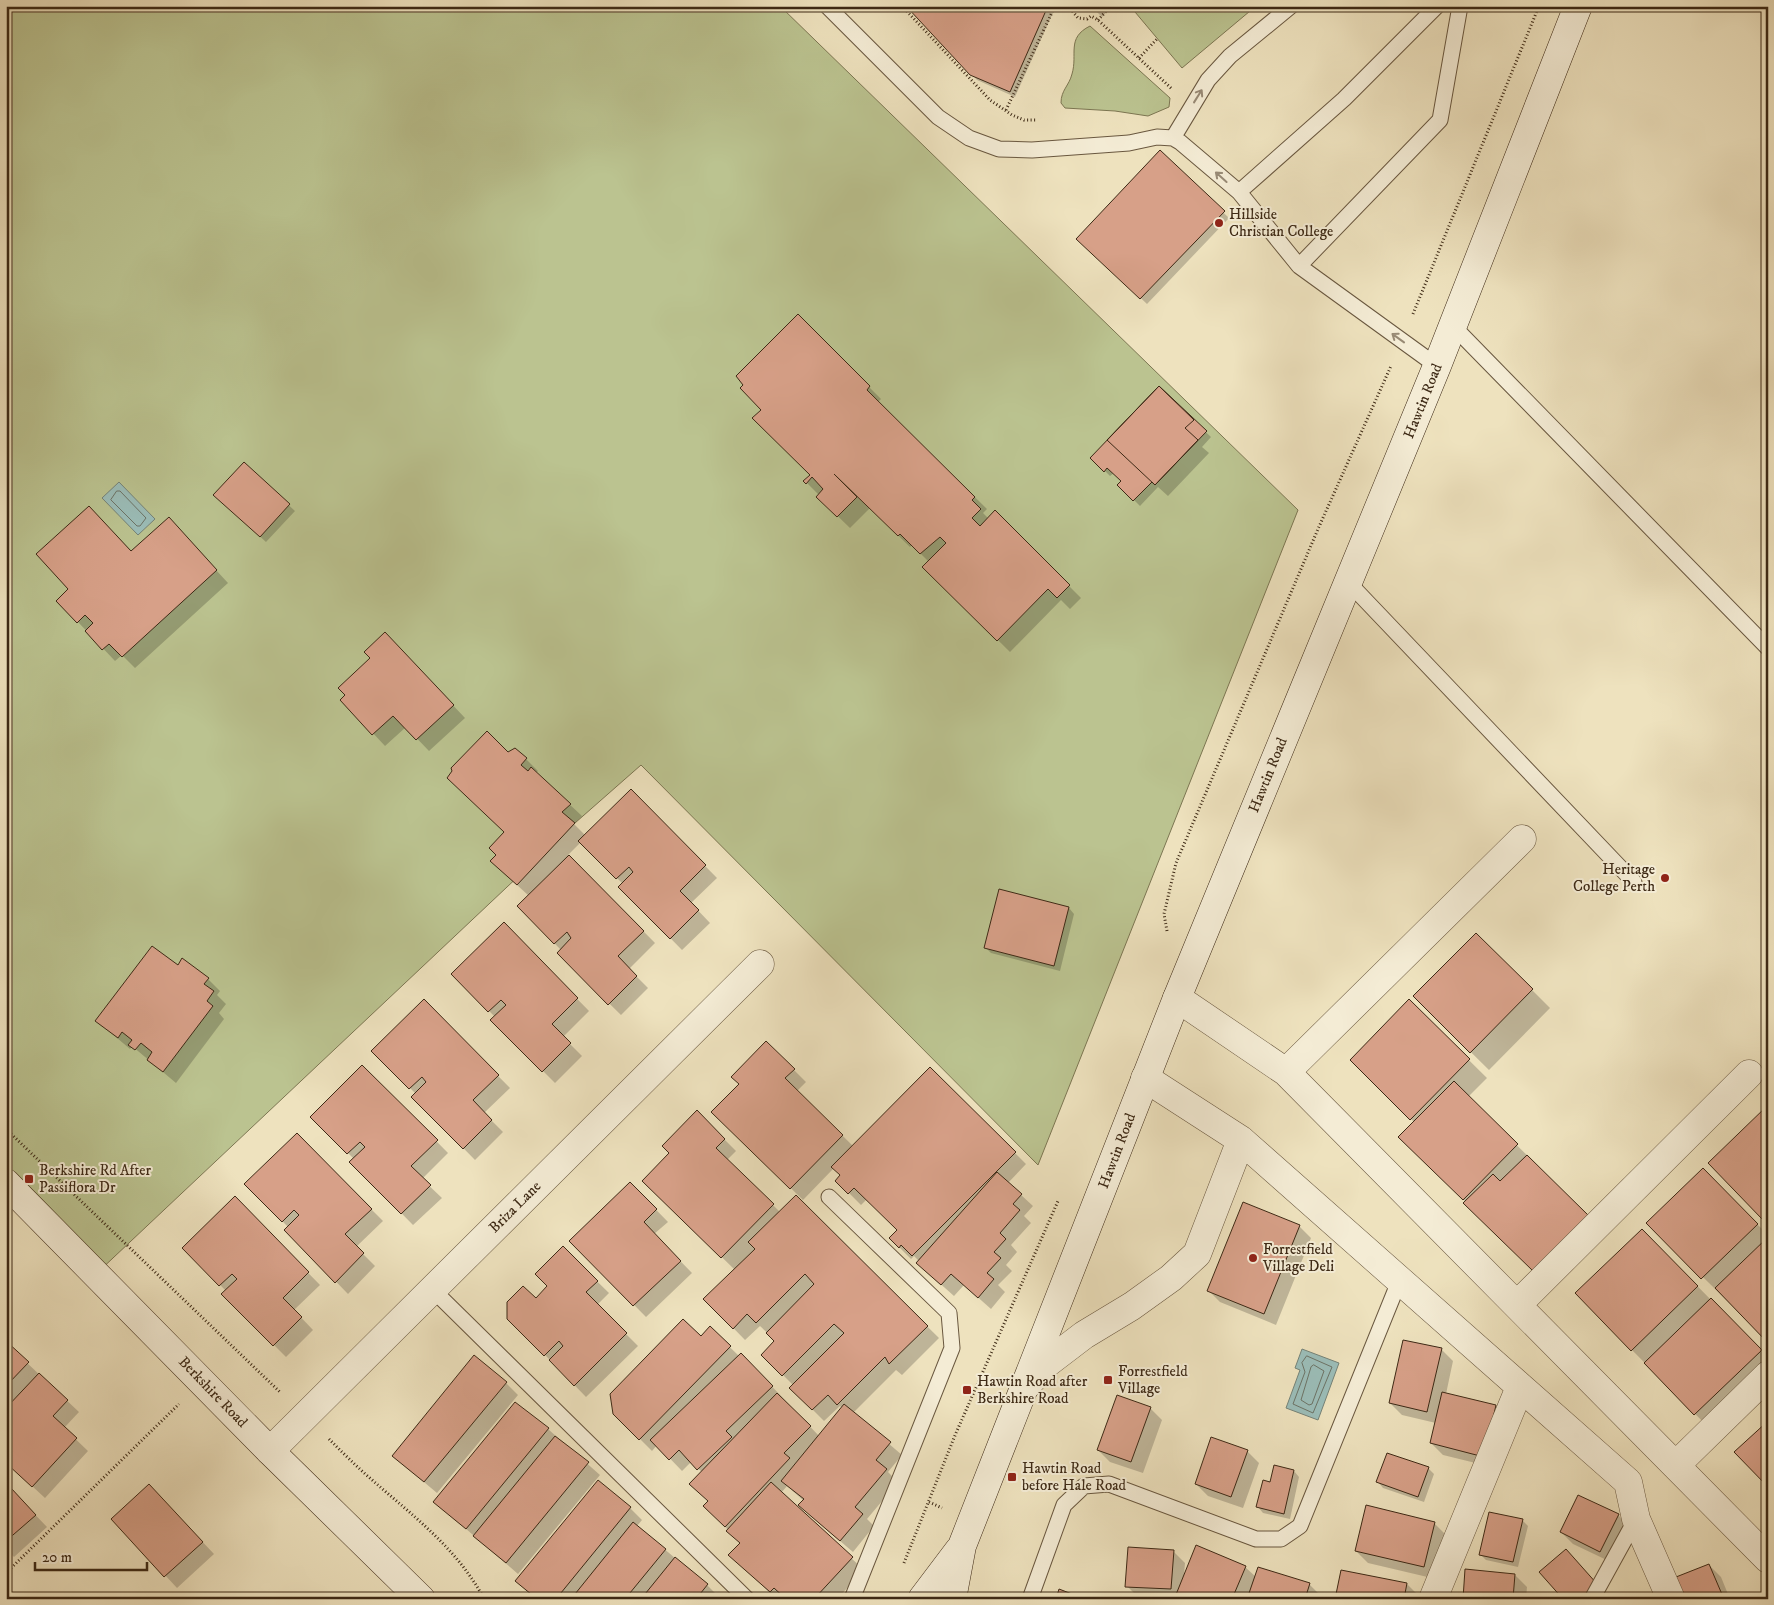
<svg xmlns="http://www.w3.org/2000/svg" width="1774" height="1605" font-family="'IM FELL DW Pica',serif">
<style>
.green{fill:#bbc390;stroke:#7c7652}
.water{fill:#9bbdb8;stroke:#758277}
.shadow{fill:#0003}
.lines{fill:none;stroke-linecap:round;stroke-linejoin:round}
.shore{stroke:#6c7366;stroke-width:1}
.building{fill:#d7a088;stroke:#3d2915}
.lane-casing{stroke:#69573f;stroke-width:17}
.street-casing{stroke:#69573f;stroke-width:29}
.secondary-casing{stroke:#3d2915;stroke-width:29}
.path{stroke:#3d2915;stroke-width:3;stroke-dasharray:1 2.5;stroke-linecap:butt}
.lane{stroke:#f4ecd5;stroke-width:15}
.street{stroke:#f4ecd5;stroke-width:28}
.secondary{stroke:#f4ecd5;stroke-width:28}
.oneway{stroke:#988a75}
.poi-dot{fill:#8f2418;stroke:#f4ecd5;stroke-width:2}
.labels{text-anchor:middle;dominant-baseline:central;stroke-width:4;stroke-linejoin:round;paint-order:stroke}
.poi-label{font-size:15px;fill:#3d2915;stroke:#f4ecd5;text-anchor:start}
.street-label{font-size:15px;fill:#3d2915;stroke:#f4ecd5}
</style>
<rect width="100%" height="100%" fill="#eee2be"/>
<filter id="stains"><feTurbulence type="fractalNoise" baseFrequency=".004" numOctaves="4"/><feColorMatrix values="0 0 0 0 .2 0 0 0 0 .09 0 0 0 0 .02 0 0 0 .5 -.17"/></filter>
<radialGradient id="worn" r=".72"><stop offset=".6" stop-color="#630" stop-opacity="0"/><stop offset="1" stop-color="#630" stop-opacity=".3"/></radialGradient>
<!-- green -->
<path class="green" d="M6,6H780L1298,510L1038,1165L641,765L575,823L96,1274L6,1185Z
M1130,6H1256L1182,68Z
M1090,26L1170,98L1169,107L1148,116L1115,111L1065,108L1061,103C1061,90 1069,86 1072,74C1078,54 1066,38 1090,26Z"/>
<!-- water -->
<path class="water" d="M119,482L155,519L138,535L102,498Z
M1302,1349L1339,1363L1318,1420L1286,1408L1300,1370L1295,1368Z"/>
<!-- shadow -->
<path class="shadow" d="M908,6H1056L1015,97L977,80Z
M1091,6H1112L1102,17Z
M1160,152L1229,218L1147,304L1078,239Z
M798,316L881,399L878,402L987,509L983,513L989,519L995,512L1081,598L1070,609L1061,600L1010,652L924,567L929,562L912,545L910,547L870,508L850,528L818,497L819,495L805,481L811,475L763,410Z
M1159,388L1211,437L1202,447L1209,453L1168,496L1158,487L1140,506L1119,485L1123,481L1114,473L1110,476L1092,458Z
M244,464L295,511L266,542L221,501Z
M180,531L228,583L135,668L122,655L115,661L78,622L70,589L132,552Z
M397,646L465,718L429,751L406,727L385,746L342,700L372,658Z
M508,753L526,759L538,771L536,773L582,816L574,824L586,836L631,791L717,878L691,903L710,923L682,950L620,887L623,884L581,842L568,855L655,943L629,969L648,988L621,1015L558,953L561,950L518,906L529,896L504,873L498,855L506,832Z
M1000,890L1069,908L1074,914L1060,971L991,953L985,947Z
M504,924L589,1011L563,1037L582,1056L555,1083L492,1020L495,1017L453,974Z
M1476,934L1550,1008L1489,1070L1414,996Z
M178,967L208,979L220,991L217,995L226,1004L219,1013L224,1019L176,1083L132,1046L130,1049L97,1021Z
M424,1001L510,1088L484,1113L503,1132L475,1160L413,1097L416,1094L373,1051Z
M1409,1001L1487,1078L1468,1097L1535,1163L1466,1202L1400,1137L1414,1122L1351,1060Z
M362,1066L448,1153L422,1179L442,1198L413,1225L351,1162L354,1159L312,1117Z
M930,1069L1026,1164L1008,1183L1033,1206L1024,1216L1031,1223L1011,1245L1017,1252L1006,1265L1012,1271L998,1285L1005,1292L991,1309L964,1285L954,1296L917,1263L919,1261L914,1256L911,1259L890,1238L898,1230L867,1199L861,1205L837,1181L842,1176L834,1168L803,1200L713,1112L794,1070L806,1082L797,1091L853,1146Z
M1768,1107V1222L1763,1218Z
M697,1112L736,1151L727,1160L780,1212L796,1197L939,1338L902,1375L896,1370L853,1413L902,1455L888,1472L898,1482L867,1519L874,1526L853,1552L812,1517L800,1505L804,1501L787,1486L781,1493L864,1570L837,1599H777L742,1567L741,1543L705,1506L709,1501L702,1472L691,1462L682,1471L657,1445L652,1451L614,1413L710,1328L739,1356L741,1354L819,1436L842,1408L840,1406L824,1421L791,1388L793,1385L763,1355L776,1341L760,1326L745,1340L705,1299L735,1270L644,1181L671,1153Z
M297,1135L383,1221L356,1247L375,1266L348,1294L286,1230L288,1227L246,1184Z
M1703,1170L1768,1235V1341L1648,1223Z
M630,1183L668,1222L654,1234L692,1273L646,1317L571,1241Z
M235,1198L320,1285L294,1310L313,1330L286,1357L223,1294L226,1291L184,1248Z
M1299,1226L1311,1238L1276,1325L1220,1302L1208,1290Z
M563,1248L609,1293L597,1305L638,1346L586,1397L509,1318L536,1299L549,1286Z
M1660,1248L1768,1358V1379L1713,1432L1632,1350Z
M6,1343L79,1412L64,1428L88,1451L45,1498L6,1462Z
M1441,1349L1453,1361L1446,1394L1496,1406L1508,1418L1496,1468L1443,1455L1431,1443L1436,1423L1402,1415L1390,1403Z
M506,1383L518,1395L437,1493L393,1456Z
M1150,1408L1162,1420L1143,1473L1110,1462L1098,1450Z
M548,1429L600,1475L518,1574L435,1502Z
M1247,1451L1259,1463L1243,1508L1208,1496L1196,1484Z
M1428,1468L1434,1474L1424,1502L1383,1488L1378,1482Z
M1294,1471L1299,1477L1290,1519L1263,1513L1258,1507L1271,1484Z
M6,1494L23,1502L47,1527L14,1557L6,1549Z
M161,1498L214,1554L177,1588L113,1519Z
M630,1508L642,1520L637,1526L707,1585L719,1597L717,1599H536L517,1581Z
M1618,1515L1630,1527L1613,1563L1573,1544L1561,1532Z
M1522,1520L1528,1526L1518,1567L1486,1560L1481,1555Z
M1434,1523L1446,1535L1436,1579L1368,1563L1356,1551Z
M1173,1551L1185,1563L1184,1575L1245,1567L1256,1577L1309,1584L1321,1596L1320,1599L1139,1598L1127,1586Z
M1578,1563L1609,1598L1607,1599H1564Z
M1709,1565L1721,1577L1730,1599H1686Z
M1515,1575L1527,1587L1526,1599H1464Z
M1407,1584L1419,1596L1418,1599H1336Z"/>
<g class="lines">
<!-- shore -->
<path class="shore" d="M117,491H120L146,518L140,526H137L111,500Z
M1307,1356L1332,1367L1313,1413L1293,1404L1305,1372L1302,1363Z
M1314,1365L1324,1371L1312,1404L1309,1405L1301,1400L1311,1367Z"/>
</g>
<!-- building -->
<path class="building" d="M906,6H1048L1010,92L970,75Z
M1090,6H1101L1096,12Z
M1160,150L1225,211L1140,299L1076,239Z
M798,314L870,386L867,390L975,497L972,500L981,509L972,518L980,526L995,510L1070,585L1057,598L1048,589L997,641L922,567L946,543L940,537L920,554L900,534L898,536L834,474L857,497L837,517L816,497L823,489L812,477L806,484L803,481L810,475L752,418L761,410L740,388L743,385L736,376Z
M1159,386L1207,431L1155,485L1152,482L1133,501L1117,485L1121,481L1107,468L1104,472L1090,458Z
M1159,386L1194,420L1185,428L1198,440L1155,485L1107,440Z
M244,462L290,504L260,537L213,495Z
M89,506L131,551L169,517L217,570L122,657L109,644L102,650L85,631L93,623L85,615L77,623L56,601L68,589L36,554Z
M385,632L454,705L416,740L393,716L372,735L340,700L345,695L338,688L370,658L364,652Z
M487,731L508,752L515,748L527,758L521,765L528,771L531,767L571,804L562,812L575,823L517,885L490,861L496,855L489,848L504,832L447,778L452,771L451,768Z
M631,789L706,865L680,891L699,910L670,939L618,887L633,872L629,867L616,879L578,841Z
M569,855L644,931L618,956L637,976L608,1005L557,953L571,938L567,932L554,944L517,906Z
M999,889L1069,907L1054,966L984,948Z
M504,922L578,998L552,1024L571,1043L542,1072L490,1020L506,1005L501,1000L488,1012L451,974Z
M1476,933L1533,989L1470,1053L1413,996Z
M152,946L178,965L182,958L209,978L204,984L214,991L207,1001L213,1006L163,1072L147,1060L152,1052L141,1043L135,1050L128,1045L132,1040L122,1032L118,1038L95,1021Z
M424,999L499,1075L473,1100L492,1120L463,1149L411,1097L426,1082L422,1077L409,1089L371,1051Z
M1409,999L1470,1059L1410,1120L1350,1060Z
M766,1041L795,1069L785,1078L843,1135L790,1189L711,1112L739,1084L731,1077Z
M362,1065L438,1140L411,1166L431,1185L401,1214L349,1162L365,1147L360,1142L347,1154L310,1117Z
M930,1067L1016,1152L912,1256L901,1245L899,1248L889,1238L897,1230L854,1188L848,1194L835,1181L840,1175L831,1167Z
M1454,1081L1518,1144L1463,1200L1398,1137Z
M1768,1105V1213L1762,1219L1708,1163Z
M697,1110L725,1139L716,1148L774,1204L721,1258L642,1181L669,1153L662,1146Z
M297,1133L372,1209L345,1234L364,1253L335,1283L284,1230L299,1215L294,1210L282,1222L244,1184Z
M1527,1155L1588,1215L1533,1271L1463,1203L1493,1174L1500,1181Z
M1703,1168L1758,1224L1701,1279L1646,1223Z
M997,1172L1022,1194L1013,1204L1020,1210L1000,1233L1006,1239L994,1252L1001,1258L987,1273L994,1279L978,1298L951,1274L941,1285L916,1263Z
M630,1182L657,1209L644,1222L681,1261L633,1306L569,1241Z
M796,1195L928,1326L889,1364L885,1357L837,1405L828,1395L812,1410L789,1388L844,1333L834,1324L782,1376L761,1355L774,1341L766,1333L814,1284L805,1274L756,1323L747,1314L733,1329L703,1299L755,1249L748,1242Z
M235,1196L309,1272L283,1298L302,1317L273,1346L221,1294L237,1279L232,1274L219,1286L182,1248Z
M1243,1202L1300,1225L1264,1314L1207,1291Z
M1642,1229L1698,1286L1631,1351L1575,1293Z
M1768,1237V1343L1715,1288Z
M563,1246L598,1281L586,1292L627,1333L574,1386L549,1360L563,1346L559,1341L544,1356L507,1319V1302L523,1286L536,1298L547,1286L535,1274Z
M1711,1298L1762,1350L1694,1415L1644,1363Z
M683,1319L701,1336L710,1326L731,1346L639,1440L613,1414L610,1394Z
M1403,1340L1442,1348L1427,1412L1389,1403Z
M6,1341L29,1362L6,1386Z
M741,1353L773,1386L726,1431L732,1437L697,1470L679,1450L669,1460L650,1440Z
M474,1355L507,1382L424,1482L392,1456Z
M39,1373L68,1400L53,1416L77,1438L32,1487L6,1463V1408Z
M1442,1392L1496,1405L1484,1457L1430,1443Z
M777,1393L811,1426L784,1453L790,1458L725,1527L703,1506L708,1501L689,1484Z
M1117,1395L1151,1407L1131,1462L1097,1450Z
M515,1402L549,1428L466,1529L433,1502Z
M844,1404L891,1442L876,1460L887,1469L855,1507L863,1514L840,1541L798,1505L804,1499L781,1481Z
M1768,1421V1487L1734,1452Z
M555,1436L589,1462L506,1563L473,1536Z
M1211,1437L1248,1450L1231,1497L1195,1484Z
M1387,1453L1429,1467L1418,1497L1376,1482Z
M1274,1465L1294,1470L1284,1514L1256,1507L1263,1480L1270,1482Z
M598,1480L631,1507L556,1599H537L515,1581Z
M771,1482L853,1557L814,1599H786L774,1588L770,1592L728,1555L740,1543L726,1531Z
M149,1484L203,1542L164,1577L111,1519Z
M11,1488L36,1515L6,1541V1492Z
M1578,1495L1619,1514L1600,1552L1560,1532Z
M1366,1505L1435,1522L1424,1567L1355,1551Z
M1489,1512L1523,1519L1513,1562L1479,1555Z
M633,1522L666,1549L625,1599H571Z
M1196,1545L1246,1566L1232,1599L1175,1597Z
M1128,1547L1174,1550L1171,1589L1125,1587Z
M1566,1549L1598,1585L1582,1599H1563L1539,1572Z
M675,1557L708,1584L696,1599H641Z
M1709,1564L1724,1599H1685L1676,1577Z
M1258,1567L1310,1583L1305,1599H1247Z
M1465,1569L1515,1574L1513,1599H1463Z
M1341,1570L1407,1583L1404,1599H1335Z
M1059,1589L1085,1599H1056Z"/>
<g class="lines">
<defs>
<path id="lane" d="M827,6L938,117L969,138L999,149L1032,150L1129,143L1157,137L1173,138L1180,142L1239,192L1299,266L1437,366
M1173,138L1208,80L1230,56L1291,6
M1239,192L1344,99L1437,6
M1299,266L1440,120L1460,6
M1453,326L1768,648
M1348,582L1634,882
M829,1197L949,1313L952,1348L852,1599
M432,1289L747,1599
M1030,1599L1064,1505L1084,1486L1109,1484L1256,1539H1281L1300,1526L1400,1279
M1592,1599L1636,1519"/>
<path id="street" d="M1177,998L1286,1072L1768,1559
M1286,1072L1522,839
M1145,1078L1241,1140L1628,1482L1636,1519L1671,1599
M1517,1305L1749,1074
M1024,1388L1046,1364L1084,1335L1132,1306L1171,1278L1197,1254L1241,1140
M270,1451L760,964
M1676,1465L1768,1375
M1433,1599L1520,1387"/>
<path id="secondary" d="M6,1183L270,1451L421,1599
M922,1599L959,1550
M952,1599L962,1546L1177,998L1437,366L1578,6"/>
</defs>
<!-- lane casing -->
<use href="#lane" class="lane-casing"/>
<!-- street casing -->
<use href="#street" class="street-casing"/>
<!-- secondary casing -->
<use href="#secondary" class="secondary-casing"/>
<!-- path -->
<path class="path" d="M902,6L990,100L1012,115L1024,120H1036
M1068,6L1078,18L1087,19L1091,16L1098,20L1172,89
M1098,20L1111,6
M1139,58L1157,39
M1006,110L1055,6
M1413,314L1539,6
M1167,931L1164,914L1176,863L1318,529L1391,366
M6,1129L281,1393
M329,1439C342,1452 356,1466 371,1479C412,1515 458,1549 484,1599
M929,1502L942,1508
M904,1563L956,1433L1058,1201
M6,1573L179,1404"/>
<!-- lane -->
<use href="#lane" class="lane"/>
<!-- street -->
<use href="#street" class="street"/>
<!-- secondary -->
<use href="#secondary" class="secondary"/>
</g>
<!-- one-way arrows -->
<defs><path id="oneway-shaft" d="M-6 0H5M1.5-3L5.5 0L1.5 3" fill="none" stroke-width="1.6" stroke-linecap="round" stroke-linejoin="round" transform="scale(1.25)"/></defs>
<g class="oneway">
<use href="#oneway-shaft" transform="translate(1198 96) rotate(-58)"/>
<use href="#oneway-shaft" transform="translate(1221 177) rotate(-138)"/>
<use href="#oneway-shaft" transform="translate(1398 338) rotate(-144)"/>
</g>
<!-- markers -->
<g class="poi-dot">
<circle cx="1219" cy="223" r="5"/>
<circle cx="1665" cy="878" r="5"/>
<rect x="24" y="1174" width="10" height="10" rx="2.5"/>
<circle cx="1253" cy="1258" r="5"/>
<rect x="1103" y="1375" width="10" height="10" rx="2.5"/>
<rect x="962" y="1385" width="10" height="10" rx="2.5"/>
<rect x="1007" y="1472" width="10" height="10" rx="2.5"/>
</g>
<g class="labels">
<!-- poi labels -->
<g class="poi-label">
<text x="1229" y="214">Hillside<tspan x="1229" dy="17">Christian College</tspan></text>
<text x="1655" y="869" text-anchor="end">Heritage<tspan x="1655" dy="17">College Perth</tspan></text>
<text x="39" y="1170">Berkshire Rd After<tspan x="39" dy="17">Passiflora Dr</tspan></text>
<text x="1263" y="1249">Forrestfield<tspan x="1263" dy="17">Village Deli</tspan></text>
<text x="1118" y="1371">Forrestfield<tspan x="1118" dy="17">Village</tspan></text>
<text x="977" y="1381">Hawtin Road after<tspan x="977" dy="17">Berkshire Road</tspan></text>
<text x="1022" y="1468">Hawtin Road<tspan x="1022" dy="17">before Hale Road</tspan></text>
</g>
<!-- street labels -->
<g class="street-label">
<text transform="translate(1423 401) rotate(-68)">Hawtin Road</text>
<text transform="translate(1268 775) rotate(-68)">Hawtin Road</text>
<text transform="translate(1117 1151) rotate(-69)">Hawtin Road</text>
<text transform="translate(515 1207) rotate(-45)">Briza Lane</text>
<text transform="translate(213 1392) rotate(46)">Berkshire Road</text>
</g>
</g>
<!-- margin -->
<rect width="1774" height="1605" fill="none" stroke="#eee2be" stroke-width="25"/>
<rect x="8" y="8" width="1759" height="1590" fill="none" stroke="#3d2915" stroke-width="2.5"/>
<rect x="12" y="12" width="1749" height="1580" fill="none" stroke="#3d2915"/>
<!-- scale -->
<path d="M35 1562v8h112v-8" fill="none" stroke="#3d2915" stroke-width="2.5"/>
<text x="42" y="1562" font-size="15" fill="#3d2915" stroke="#f4ecd5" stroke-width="4" paint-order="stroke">20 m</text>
<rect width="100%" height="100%" filter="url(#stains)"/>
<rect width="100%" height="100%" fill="url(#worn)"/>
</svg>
